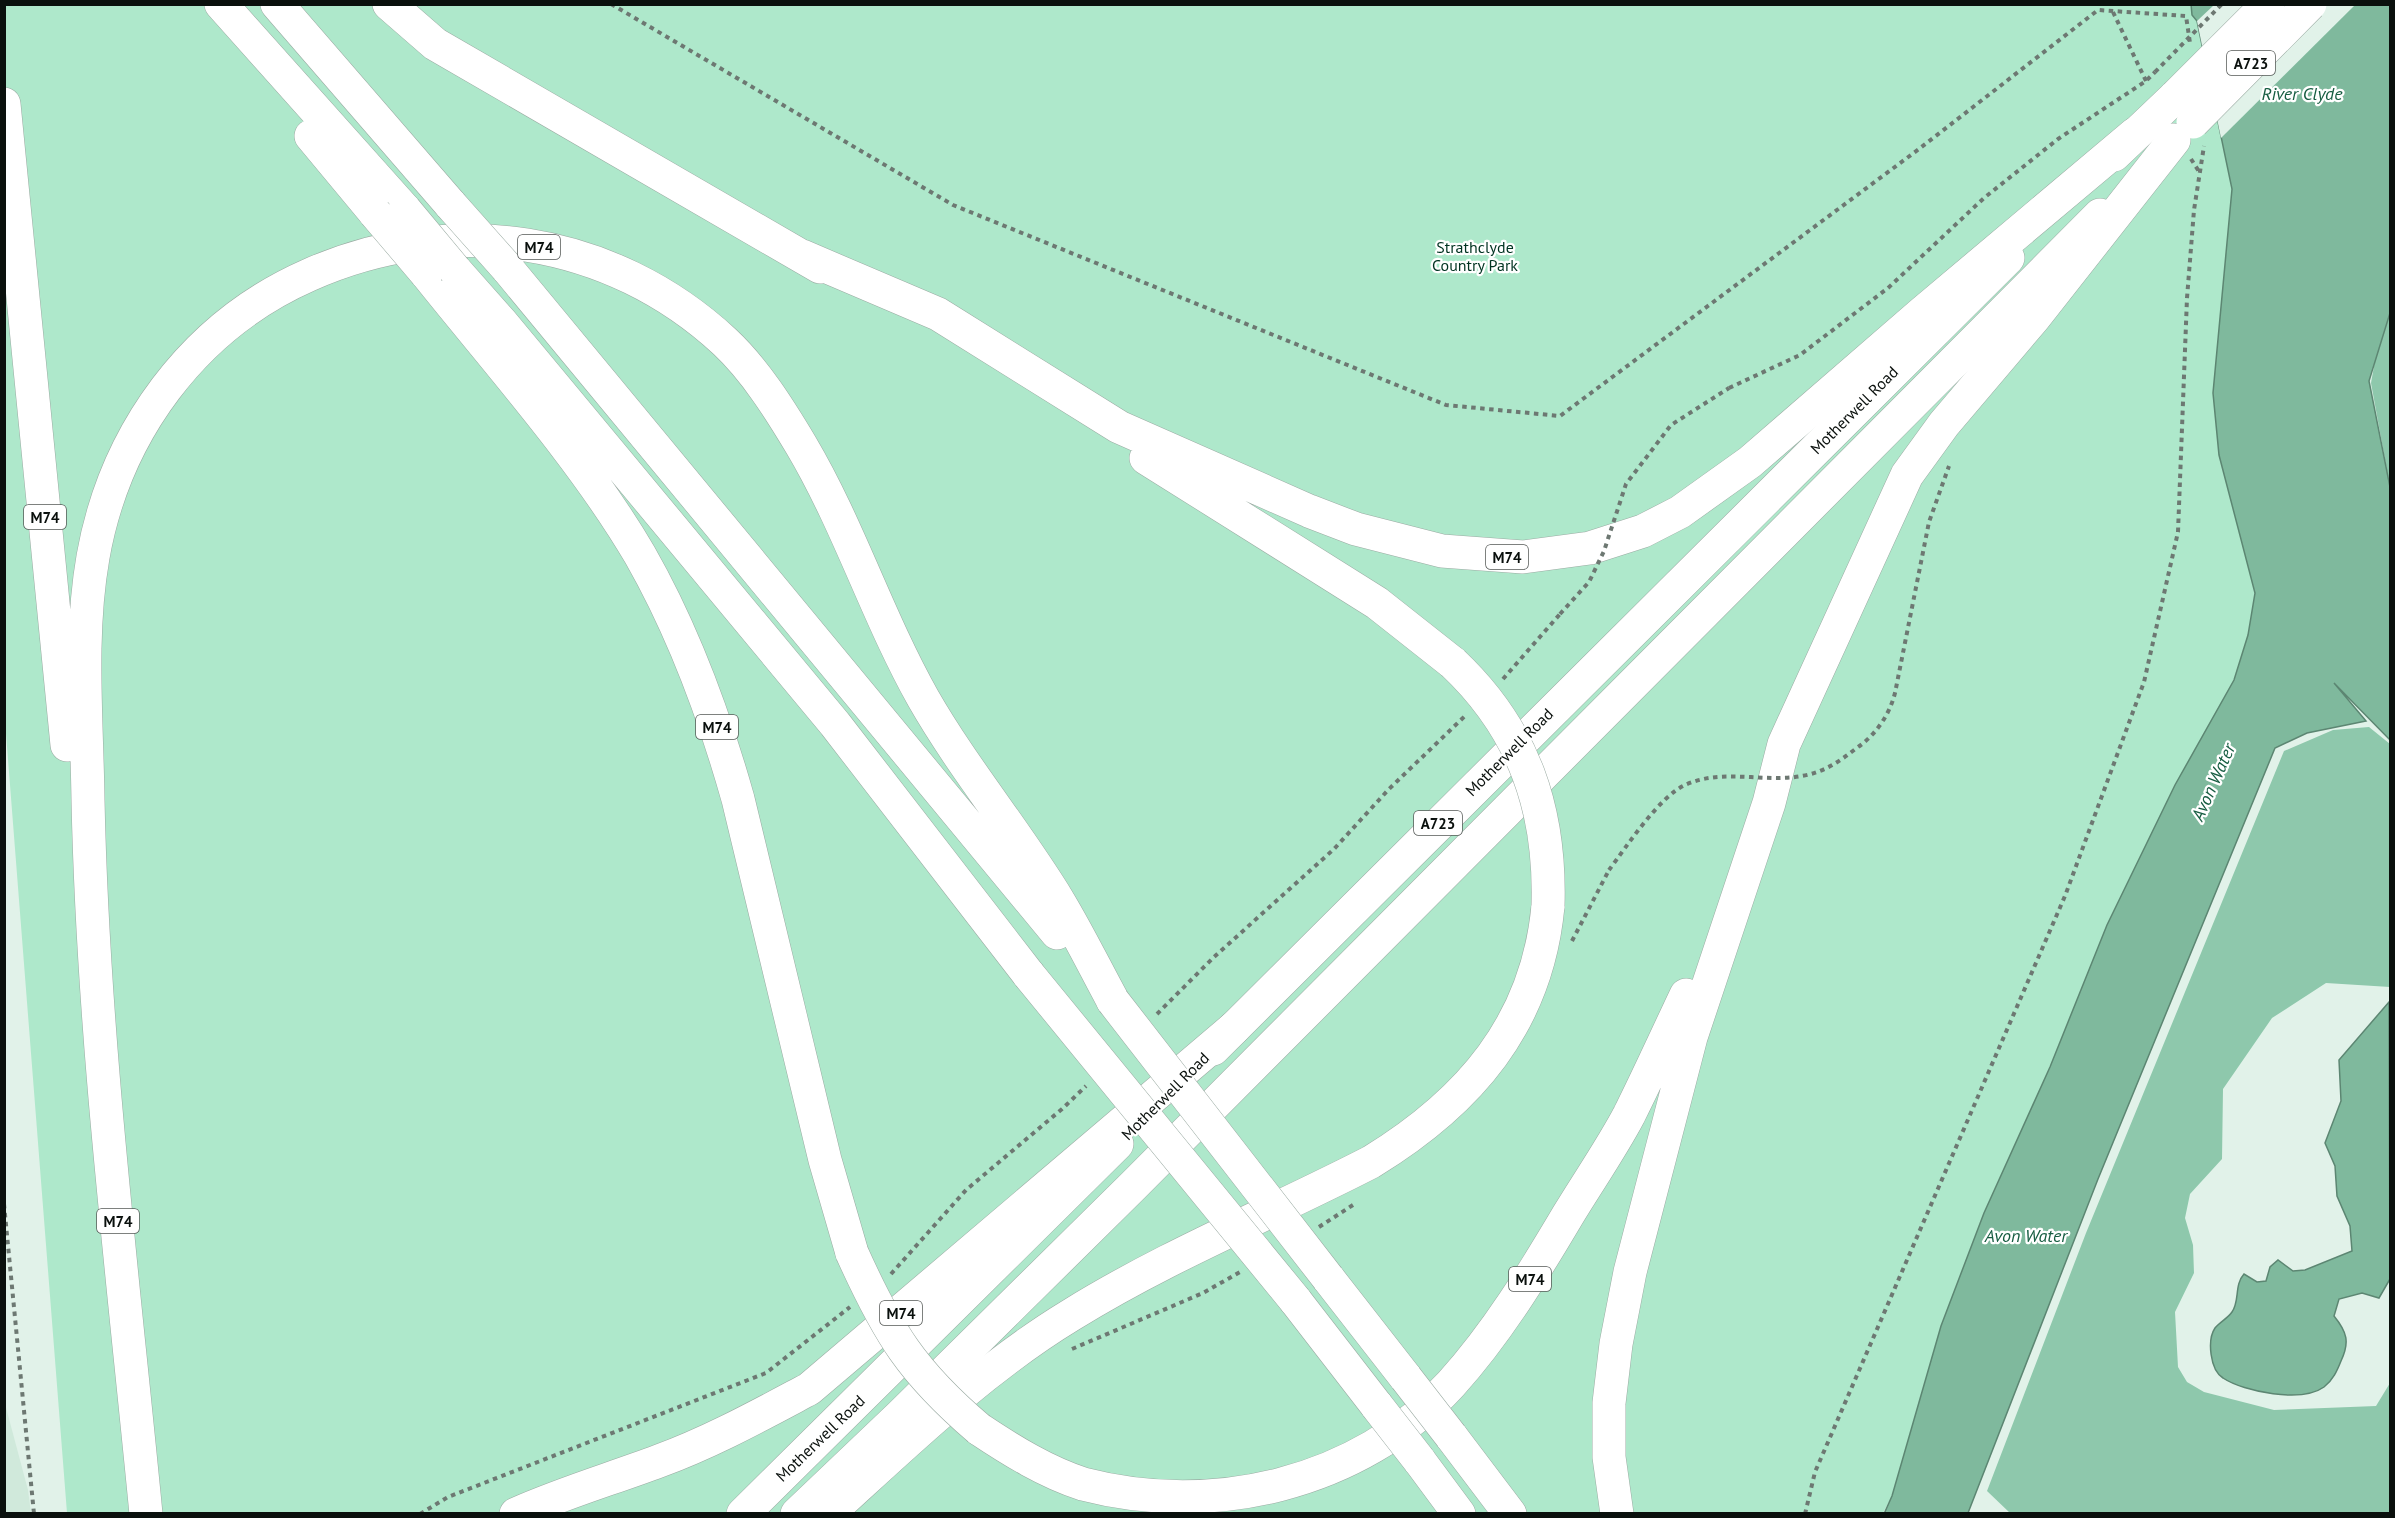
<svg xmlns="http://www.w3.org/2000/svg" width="2395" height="1518" font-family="'PT Sans',sans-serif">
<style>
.built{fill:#d0e9db}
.green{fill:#aee8cb}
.forest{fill:#8ec8ac}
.water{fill:#7fb99d;stroke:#5c8672;stroke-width:1.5}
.pier{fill:#e1f2e9}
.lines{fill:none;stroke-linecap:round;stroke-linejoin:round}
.primary-casing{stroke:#9baba3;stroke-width:34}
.highway-casing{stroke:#9baba3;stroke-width:34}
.path{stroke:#6d7872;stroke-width:4;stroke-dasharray:4.5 4.5;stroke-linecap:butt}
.primary{stroke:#fff;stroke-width:33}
.highway{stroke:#fff;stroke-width:33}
.primary-bridge-casing{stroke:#9baba3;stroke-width:34;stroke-linecap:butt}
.highway-bridge-casing{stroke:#9baba3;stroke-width:34;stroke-linecap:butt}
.path-bridge{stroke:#6d7872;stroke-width:4;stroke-dasharray:4.5 4.5;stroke-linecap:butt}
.primary-bridge{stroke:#fff;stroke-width:33}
.highway-bridge{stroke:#fff;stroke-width:33}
.labels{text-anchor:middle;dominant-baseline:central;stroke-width:4.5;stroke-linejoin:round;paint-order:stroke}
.shield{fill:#fff;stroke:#545856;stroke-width:1.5}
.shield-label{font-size:15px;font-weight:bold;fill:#0a100d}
.park-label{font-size:16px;fill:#003321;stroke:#fff}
.street-label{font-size:16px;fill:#0a100d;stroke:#fff}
.water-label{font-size:18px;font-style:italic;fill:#175d42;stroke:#fff}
</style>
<rect width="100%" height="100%" fill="#e1f2e9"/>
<!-- built -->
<path class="built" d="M4,1400L28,1490L31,1513H5Z"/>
<!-- green -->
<path class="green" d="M4,5H2191L2192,15L2197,21L2232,189L2213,393L2219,455L2255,593L2248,635L2234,680L2175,785L2107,925L2050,1067L1984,1213L1941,1326L1892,1496L1883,1513H67L5,721Z"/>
<!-- forest -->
<path class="forest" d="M2390,315V487L2371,383L2380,333Z
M2369,727L2390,744V987L2326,983L2272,1018L2223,1089L2222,1159L2190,1194L2185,1218L2193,1245L2194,1273L2175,1312L2178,1367L2187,1382L2204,1392L2274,1410L2376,1406L2390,1383V1513H2010L1987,1491L2086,1233L2284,751L2333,730Z"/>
<!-- water -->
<path class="water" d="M2191,4L2390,5V313L2369,381L2390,487V740L2334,683L2366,721L2307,733L2275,748L2098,1179L1968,1513L1884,1514L1892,1496L1941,1326L1984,1213L2050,1067L2107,925L2175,785L2234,680L2248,635L2255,593L2219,455L2213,393L2232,189L2197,21L2192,15Z
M2389,1002L2390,1279L2379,1298L2362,1293L2339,1299L2334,1316C2347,1332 2350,1342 2341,1361C2337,1371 2333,1380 2324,1387C2302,1403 2244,1392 2223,1378C2210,1370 2207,1340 2215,1328C2220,1322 2228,1318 2232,1312C2240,1301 2234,1285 2244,1274L2257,1282L2266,1281L2270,1267L2278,1260L2293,1271L2305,1270L2352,1251L2350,1226L2337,1196L2335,1166L2325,1143L2341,1101L2339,1060Z"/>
<!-- pier -->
<path class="pier" d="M2214,5H2355L2221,138L2197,21Z"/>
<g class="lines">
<defs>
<path id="primary" d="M2114,155L2176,96
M1213,1049L2008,258
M743,1514L1117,1144
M797,1514L901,1415L1134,1185L2100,215"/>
<path id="highway" d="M221,4L405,210
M277,4L451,205
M389,4L435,44L820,267
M4,104L67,745
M311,136L375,213
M802,256L938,314L1119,427L1309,511L1356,529L1442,551L1523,557L1590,548L1643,531L1680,512L1750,462L1922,313L2135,134
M507,268L1057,933
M455,270L502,323L835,724L1029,975
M426,273C497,362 583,458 640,555C684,632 714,714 738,799L825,1160L852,1253
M1146,458L1377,603L1453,663
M1328,1278L1406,1378
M1295,1300L1377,1406
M979,1429C1012,1451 1046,1472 1083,1484C1213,1518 1359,1484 1451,1384C1497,1333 1533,1274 1568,1215C1588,1182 1611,1149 1629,1115C1649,1075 1667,1035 1686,995
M1451,1436L1510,1514
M1419,1460L1459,1514
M146,1514C123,1276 93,1038 88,800C87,720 79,636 93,557C115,433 193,326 309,275C450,212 611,236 725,342C755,370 780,410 801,445C849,526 877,616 923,698C963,768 1016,831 1058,900C1078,933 1095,968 1113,1001
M516,1514C563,1493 611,1479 659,1461C711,1442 760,1415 809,1389L1234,1028
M828,1514C905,1444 982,1369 1071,1315C1166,1256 1272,1213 1371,1162C1469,1102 1537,1024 1548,906
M1617,1514L1609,1457V1403L1616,1344L1630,1272L1691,1037L1769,803L1784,744L1907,475L1944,424L2034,318L2174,140"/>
</defs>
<!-- primary casing -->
<use href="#primary" class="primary-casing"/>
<!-- highway casing -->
<use href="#highway" class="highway-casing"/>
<!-- path -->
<path class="path" d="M611,4L953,205L1446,405L1560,416L1919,149L2098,10L2186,16L2190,43
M2113,12L2146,81
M2191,159L2200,173
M1729,388L1800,355L1888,288L1984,198L2058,139L2146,81L2155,72
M1503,679L1560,614
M1896,688L1929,522L1949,466
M1572,941L1609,870
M1157,1014L1214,957L1334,849L1389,789L1466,715
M4,1204L34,1514
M1319,1227L1356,1203
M891,1274L966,1190L1062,1109L1086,1086
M1072,1349L1203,1293L1240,1272
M420,1514L448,1497L766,1373L850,1307
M1805,1514L1815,1472L2065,896L2144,682L2178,532L2187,298L2194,210L2204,146"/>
<!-- primary -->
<use href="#primary" class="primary"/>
<!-- highway -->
<use href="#highway" class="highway"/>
<defs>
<path id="primary-bridge" d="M2176,96L2268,4
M2193,122L2310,4"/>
<path id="highway-bridge" d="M451,205L507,268
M405,210L455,270
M375,213L426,273
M1453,663C1524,730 1551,810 1548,906
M1029,975L1295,1300
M1113,1001L1328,1278
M852,1253C888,1333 912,1372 979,1429
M1406,1378L1451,1436
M1377,1406L1419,1460"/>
</defs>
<!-- primary-bridge casing -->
<use href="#primary-bridge" class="primary-bridge-casing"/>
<!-- highway-bridge casing -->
<use href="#highway-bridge" class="highway-bridge-casing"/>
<!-- path-bridge -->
<path class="path-bridge" d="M2155,72L2222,4
M1560,614L1589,582L1604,551L1626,484L1671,425L1729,388
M1609,870C1627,846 1659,797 1685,785C1722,768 1764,783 1802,776C1825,772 1840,761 1858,747C1877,734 1892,711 1896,688"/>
<!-- primary-bridge -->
<use href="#primary-bridge" class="primary-bridge"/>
<!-- highway-bridge -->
<use href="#highway-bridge" class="highway-bridge"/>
</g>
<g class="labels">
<!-- shield labels -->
<g class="shield">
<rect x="2227" y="51" width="48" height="24" rx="4.5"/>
<rect x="518" y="235" width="42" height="24" rx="4.5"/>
<rect x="24" y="505" width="42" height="24" rx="4.5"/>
<rect x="1486" y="545" width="42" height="24" rx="4.5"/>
<rect x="696" y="715" width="42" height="24" rx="4.5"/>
<rect x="1414" y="811" width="48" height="24" rx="4.5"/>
<rect x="97" y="1209" width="42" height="24" rx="4.5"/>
<rect x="1509" y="1267" width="42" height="24" rx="4.5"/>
<rect x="880" y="1301" width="42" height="24" rx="4.5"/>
</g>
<g class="shield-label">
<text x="2251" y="63">A723</text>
<text x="539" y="247">M74</text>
<text x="45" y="517">M74</text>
<text x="1507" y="557">M74</text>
<text x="717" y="727">M74</text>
<text x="1438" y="823">A723</text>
<text x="118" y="1221">M74</text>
<text x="1530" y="1279">M74</text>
<text x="901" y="1313">M74</text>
</g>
<!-- park labels -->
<g class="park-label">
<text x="1475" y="247">Strathclyde<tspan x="1475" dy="18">Country Park</tspan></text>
</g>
<!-- street labels -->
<g class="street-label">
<text transform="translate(1854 410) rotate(-45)">Motherwell Road</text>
<text transform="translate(1509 752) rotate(-45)">Motherwell Road</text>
<text transform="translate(1165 1096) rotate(-45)">Motherwell Road</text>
<text transform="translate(820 1438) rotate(-44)">Motherwell Road</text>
</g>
<!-- water labels -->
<g class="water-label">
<text x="2302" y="93">River Clyde</text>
<text transform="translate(2213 782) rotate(-66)">Avon Water</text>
<text x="2026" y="1235">Avon Water</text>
</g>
</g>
<!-- border -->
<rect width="2395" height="1518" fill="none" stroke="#0a100d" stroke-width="12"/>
</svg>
